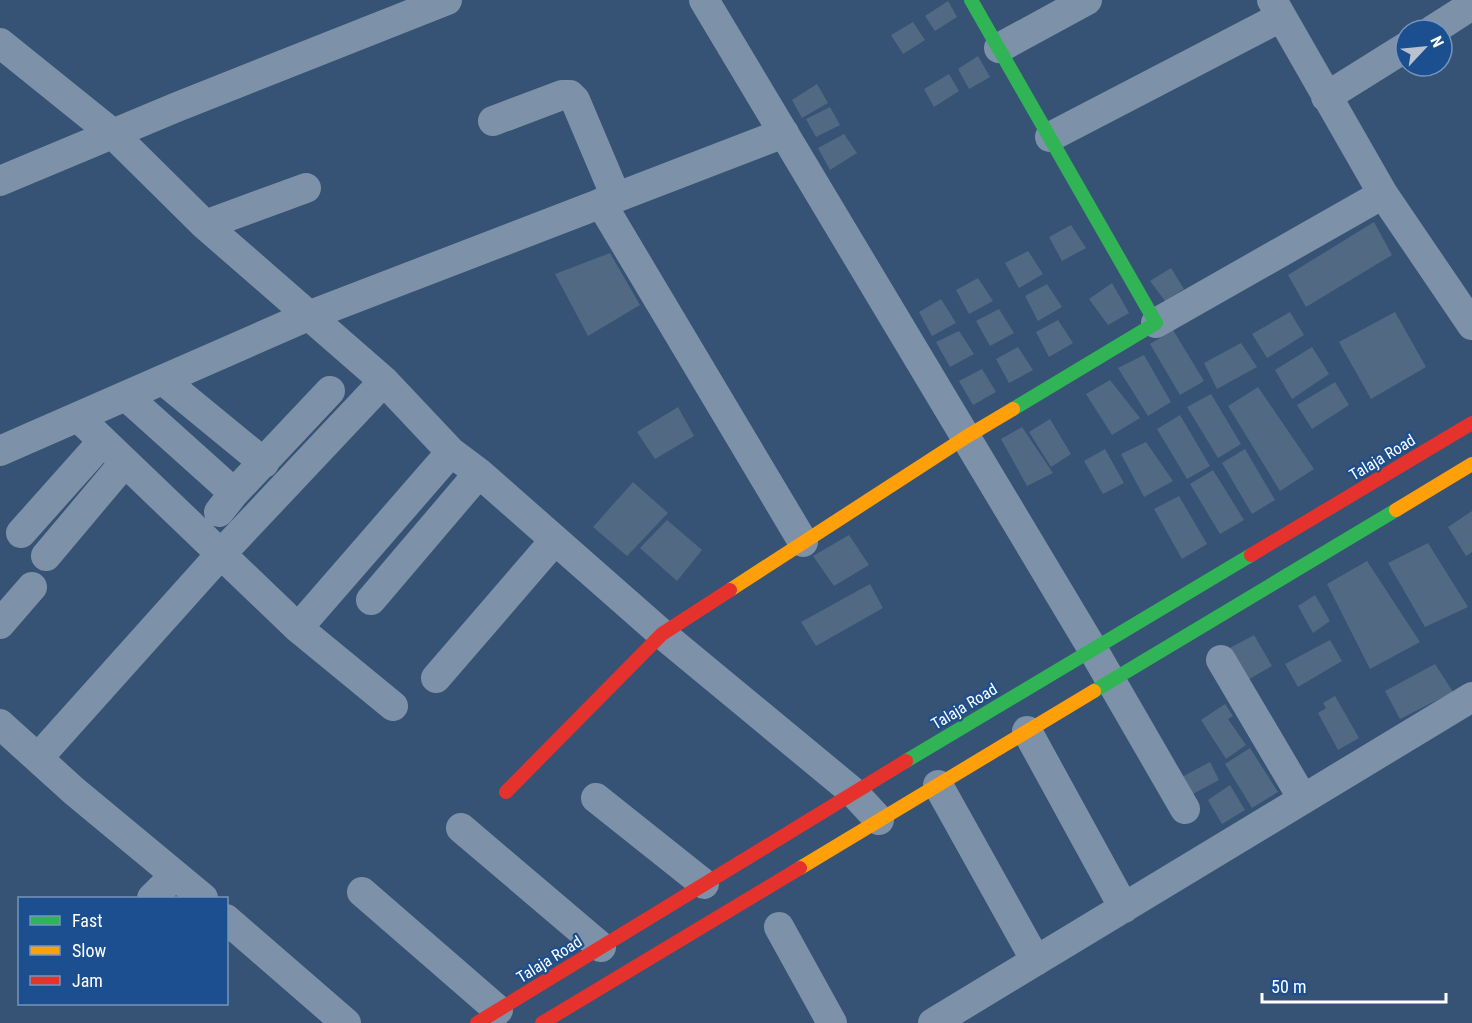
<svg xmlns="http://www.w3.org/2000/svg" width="1472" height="1023" font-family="'Roboto Condensed',sans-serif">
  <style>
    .building { fill: #526984 }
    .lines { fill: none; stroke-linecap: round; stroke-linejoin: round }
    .street { stroke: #7d92a8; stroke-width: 30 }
    .fast { stroke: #30b455; stroke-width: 14 }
    .slow { stroke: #ff9f0a; stroke-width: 14 }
    .jam { stroke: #e5322d; stroke-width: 14 }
    .labels { text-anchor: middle; stroke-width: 4.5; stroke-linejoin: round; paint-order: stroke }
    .street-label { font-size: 16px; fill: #fff; stroke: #1b4f8f }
  </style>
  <rect width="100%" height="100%" fill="#365274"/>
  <!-- building -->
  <path class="building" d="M 948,1 L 957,17 L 935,31 L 925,16 Z
    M 913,22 L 925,40 L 903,54 L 891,35 Z
    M 978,56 L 990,77 L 969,89 L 958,69 Z
    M 949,74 L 959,91 L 934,107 L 924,89 Z
    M 817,84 L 828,103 L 802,118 L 792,100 Z
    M 830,107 L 840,125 L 816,137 L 806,119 Z
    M 844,134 L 857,153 L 830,170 L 818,148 Z
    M 1374,222 L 1392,255 L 1306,307 L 1288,275 Z
    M 1071,225 L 1086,248 L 1062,261 L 1049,237 Z
    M 1028,251 L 1043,274 L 1019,288 L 1005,263 Z
    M 610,253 L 640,305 L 588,336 L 555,274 Z
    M 1171,268 L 1184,289 L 1165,301 L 1150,281 Z
    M 978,278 L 993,301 L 969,314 L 956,290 Z
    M 1112,283 L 1129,313 L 1108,325 L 1089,299 Z
    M 1047,284 L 1062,307 L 1038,321 L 1025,296 Z
    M 941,299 L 956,323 L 932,336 L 919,312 Z
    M 999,309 L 1014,333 L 990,346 L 976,321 Z
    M 1290,312 L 1304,335 L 1267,358 L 1252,334 Z
    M 1395,312 L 1426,367 L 1371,399 L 1339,342 Z
    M 1058,320 L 1073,343 L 1049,357 L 1036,332 Z
    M 1173,330 L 1204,381 L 1180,395 L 1150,344 Z
    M 959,331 L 974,354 L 950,367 L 936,342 Z
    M 1241,343 L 1257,367 L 1217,389 L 1204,363 Z
    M 1018,347 L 1033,370 L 1009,383 L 996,359 Z
    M 1312,347 L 1329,374 L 1292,399 L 1275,370 Z
    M 1144,355 L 1171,402 L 1148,416 L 1118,368 Z
    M 982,369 L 996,392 L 973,405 L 959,381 Z
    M 1110,380 L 1140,418 L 1112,435 L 1086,394 Z
    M 1335,382 L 1349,405 L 1312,429 L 1297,405 Z
    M 1258,387 L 1314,469 L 1280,491 L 1228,406 Z
    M 1211,394 L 1241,444 L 1218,458 L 1187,407 Z
    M 678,407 L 694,436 L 655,459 L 637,432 Z
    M 1180,415 L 1210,466 L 1187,479 L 1157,429 Z
    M 1050,419 L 1071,454 L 1051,467 L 1029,432 Z
    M 1022,427 L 1053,473 L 1027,486 L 1001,439 Z
    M 1146,442 L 1173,481 L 1144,497 L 1121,454 Z
    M 1105,449 L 1124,483 L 1103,494 L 1084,461 Z
    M 1245,449 L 1275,500 L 1252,514 L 1222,463 Z
    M 1213,470 L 1244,520 L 1220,534 L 1190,484 Z
    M 633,482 L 668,513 L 627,556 L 593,527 Z
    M 1179,496 L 1207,544 L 1182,559 L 1154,509 Z
    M 1472,511 L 1472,552 L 1466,556 L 1448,527 Z
    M 667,520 L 702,550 L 677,581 L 640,548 Z
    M 849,535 L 869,565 L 834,586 L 813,556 Z
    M 1428,543 L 1468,607 L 1425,627 L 1388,563 Z
    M 1367,561 L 1420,642 L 1370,669 L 1327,584 Z
    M 870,584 L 883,608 L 816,646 L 801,622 Z
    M 1315,595 L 1330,621 L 1313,633 L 1298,606 Z
    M 1254,635 L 1272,666 L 1244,682 L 1226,650 Z
    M 1330,640 L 1342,661 L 1298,687 L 1285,664 Z
    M 1435,664 L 1453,692 L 1400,719 L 1385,691 Z
    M 1335,696 L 1359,738 L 1338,750 L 1318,713 L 1326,708 L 1323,703 Z
    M 1225,704 L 1233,716 L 1228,719 L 1246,745 L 1226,759 L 1201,720 Z
    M 1250,748 L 1278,792 L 1252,808 L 1225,764 Z
    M 1210,762 L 1219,780 L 1189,796 L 1180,778 Z
    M 1230,785 L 1245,810 L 1222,824 L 1208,800 Z"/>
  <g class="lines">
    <!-- street -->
    <path class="street" d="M 704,0 L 1092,648 L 1185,809
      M 1272,0 L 1383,194 L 1472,325
      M 1433,30 L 1472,5
      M 0,43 L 113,134 L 205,225 L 384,381 L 451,452 L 479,473 L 662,634 L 853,792 L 879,820
      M 999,48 L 1087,0
      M 1326,97 L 1406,47
      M 493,121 L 562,95 L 570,95 L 575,100 L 616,197
      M 1050,137 L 1281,17
      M 0,181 L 177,107 L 447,0
      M 601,203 L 803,542
      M 205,225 L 306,188
      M 1156,323 L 1383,194
      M 163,380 L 264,463
      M 126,396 L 234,493
      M 78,417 L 298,628 L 393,706
      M 0,451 L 308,316 L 784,133
      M 219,512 L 234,493 L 330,391
      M 21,533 L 103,441
      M 46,556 L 125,462
      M 371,600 L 479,473
      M 0,624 L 32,587
      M 298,628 L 451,452
      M 1221,660 L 1303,799
      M 436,678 L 555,540
      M 0,724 L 74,791 L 203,898
      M 1027,731 L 1124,908
      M 38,758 L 220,555 L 384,381
      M 938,785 L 1036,961
      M 596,798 L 704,884
      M 461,828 L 601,947
      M 362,892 L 498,1010
      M 152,898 L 175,875
      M 226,919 L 346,1023
      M 779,927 L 832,1023
      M 933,1023 L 1472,697"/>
    <!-- fast -->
    <path class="fast" d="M 971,0 L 1156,323 L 1013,409
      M 1094,691 L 1396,510
      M 906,761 L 1251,555"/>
    <!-- slow -->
    <path class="slow" d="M 1396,510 L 1472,464
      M 730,590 L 966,437 L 1013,409
      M 800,868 L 1094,691"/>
    <!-- jam -->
    <path class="jam" d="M 1251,555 L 1472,423
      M 506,792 L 662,634 L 730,590
      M 477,1023 L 906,761
      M 542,1023 L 800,868"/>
  </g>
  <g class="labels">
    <!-- street labels -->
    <g class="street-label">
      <text transform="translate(1382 457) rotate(-31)" y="6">Talaja Road</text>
      <text transform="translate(964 706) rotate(-31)" y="6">Talaja Road</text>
      <text transform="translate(549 959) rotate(-32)" y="6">Talaja Road</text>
    </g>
  </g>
  <!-- legend -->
  <rect x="18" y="897" width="210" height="108" fill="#1b4f8f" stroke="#7695bc" stroke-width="1.5"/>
  <rect x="30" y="916" width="30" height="9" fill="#30b455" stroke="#7695bc" stroke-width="1.5"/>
  <text x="72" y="927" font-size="18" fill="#ffffff">Fast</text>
  <rect x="30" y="946" width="30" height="9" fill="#ff9f0a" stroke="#7695bc" stroke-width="1.5"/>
  <text x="72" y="957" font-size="18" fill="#ffffff">Slow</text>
  <rect x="30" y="976" width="30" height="9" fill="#e5322d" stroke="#7695bc" stroke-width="1.5"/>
  <text x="72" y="987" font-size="18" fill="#ffffff">Jam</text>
  <!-- north arrow -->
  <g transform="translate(1424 48) rotate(64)"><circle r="28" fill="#1b4f8f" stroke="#7695bc" stroke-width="1.5"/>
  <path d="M0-4.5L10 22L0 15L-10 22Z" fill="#b9c2ce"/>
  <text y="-9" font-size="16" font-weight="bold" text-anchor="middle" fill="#ffffff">N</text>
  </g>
  <!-- scale -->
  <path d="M1262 993v9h184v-9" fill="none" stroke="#ffffff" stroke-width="3"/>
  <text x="1271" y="993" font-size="18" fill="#ffffff" stroke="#1b4f8f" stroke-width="4.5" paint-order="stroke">50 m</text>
</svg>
